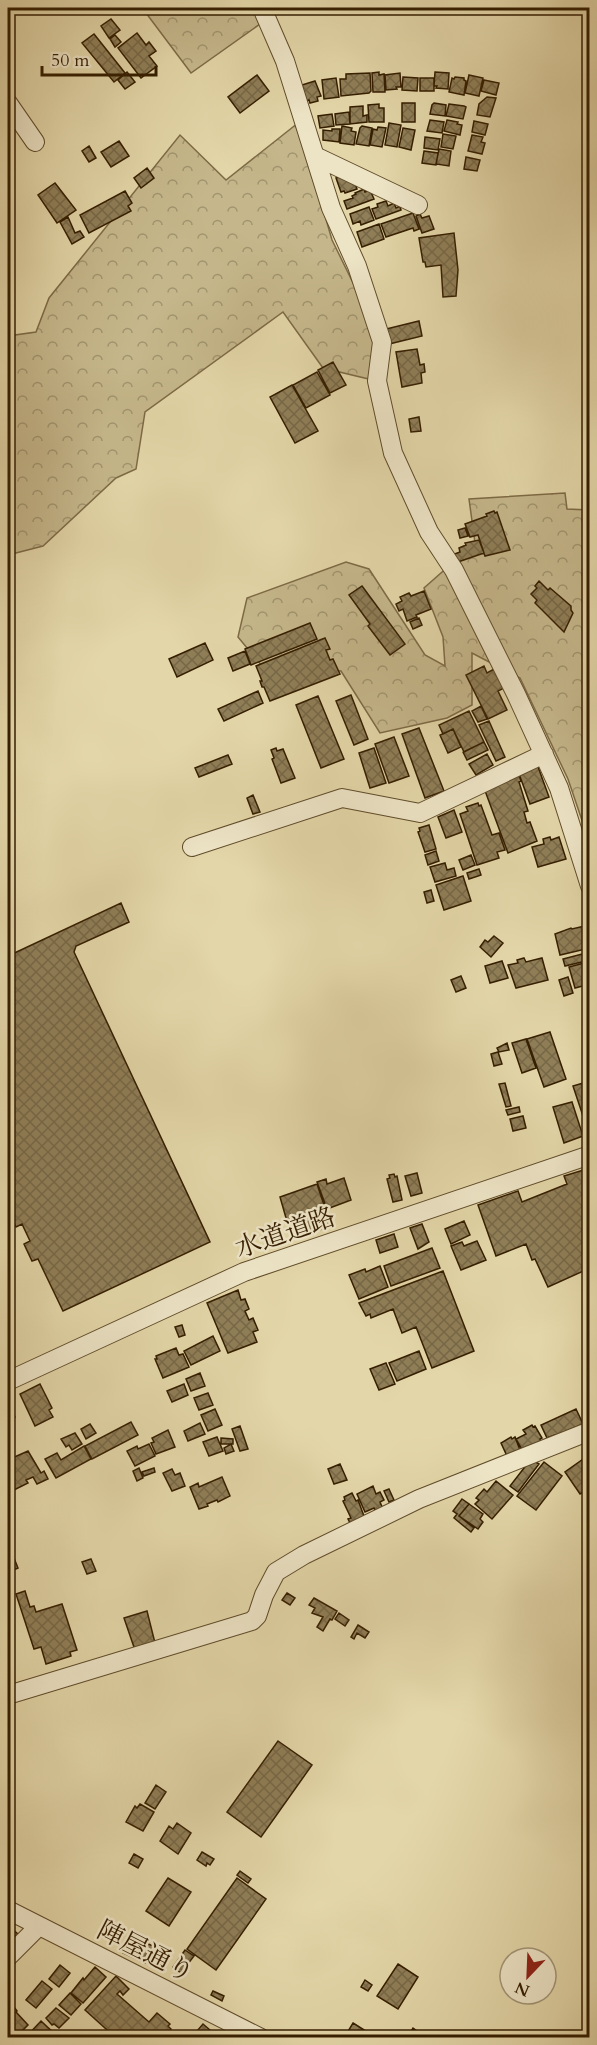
<svg xmlns="http://www.w3.org/2000/svg" width="597" height="2045" font-family="Cardo,'Noto Serif JP',serif">
  <style>
    .forest { fill: url(#forest-crowns); stroke: #7d6a46; stroke-width: 1.5 }
    .building { fill: url(#building-cross-hatch); stroke: #351e00; stroke-width: 1.5 }
    .lines { fill: none; stroke-linecap: round; stroke-linejoin: round }
    .minor-casing { stroke: #604c2a; stroke-width: 20 }
    .minor { stroke: #ede4c6; stroke-width: 18 }
    .labels { text-anchor: middle; stroke-width: 5; stroke-linejoin: round; paint-order: stroke }
    .street-label { font-size: 26px; fill: #351e00; stroke: #ede4c6 }
  </style>
  <defs>
    <pattern id="forest-crowns" width="20" height="18" patternUnits="userSpaceOnUse" patternTransform="scale(1.5)"><rect width="20" height="18" fill="#c5b78b"/><path d="M2 6a3 3 0 1 1 6 0M12 15a3 3 0 1 1 6 0" fill="none" stroke="#a1946f"/></pattern>
    <pattern id="building-cross-hatch" width="8" height="8" patternUnits="userSpaceOnUse" patternTransform="scale(1.5)"><rect width="8" height="8" fill="#8f7e57"/><path d="M0 0l8 8M0 8l8-8" fill="none" stroke="#766746"/></pattern>
  </defs>
  <rect width="100%" height="100%" fill="#e3d6a8"/>
  <filter id="stains"><feTurbulence type="fractalNoise" baseFrequency=".00333" numOctaves="4"/><feColorMatrix values="0 0 0 0 .2 0 0 0 0 .09 0 0 0 0 .02 0 0 0 .5 -.17"/></filter>
  <radialGradient id="worn" r=".72"><stop offset=".6" stop-color="#630" stop-opacity="0"/><stop offset="1" stop-color="#630" stop-opacity=".3"/></radialGradient>
  <!-- forest -->
  <path class="forest" d="M 145,8 L 262,8 L 267,19 L 191,73 L 143,9 Z
    M 298,123 L 332,240 L 382,342 L 377,381 L 323,368 L 283,312 L 145,412 L 136,469 L 116,478 L 43,546 L 8,555 L 8,336 L 36,332 L 49,298 L 180,135 L 226,180 Z
    M 565,493 L 567,509 L 589,510 L 589,841 L 568,779 L 520,678 L 472,653 L 472,705 L 447,718 L 380,733 L 341,671 L 262,666 L 238,637 L 247,598 L 346,562 L 369,569 L 425,655 L 445,666 L 443,637 L 424,588 L 475,543 L 469,499 Z"/>
  <!-- building -->
  <path class="building" d="M 111,19 L 120,30 L 109,38 L 101,26 Z
    M 137,33 L 146,45 L 149,42 L 156,51 L 149,56 L 157,66 L 141,78 L 118,48 Z
    M 94,34 L 125,73 L 114,82 L 82,43 Z
    M 115,35 L 121,42 L 115,47 L 110,39 Z
    M 127,72 L 135,82 L 125,89 L 118,80 Z
    M 379,72 L 379,75 L 384,74 L 385,92 L 373,92 L 372,73 Z
    M 435,72 L 449,73 L 448,89 L 436,88 L 437,86 L 434,86 Z
    M 370,73 L 371,91 L 369,93 L 341,96 L 340,79 L 346,79 L 346,74 Z
    M 400,73 L 401,87 L 396,87 L 397,89 L 386,90 L 385,75 Z
    M 257,75 L 269,91 L 240,113 L 228,97 Z
    M 469,75 L 483,78 L 479,96 L 465,93 Z
    M 403,77 L 418,78 L 417,91 L 402,90 Z
    M 455,77 L 464,78 L 464,80 L 466,81 L 464,95 L 449,92 L 452,78 L 454,79 Z
    M 336,78 L 339,97 L 324,99 L 322,80 Z
    M 420,78 L 434,78 L 434,91 L 420,91 Z
    M 484,80 L 499,83 L 496,95 L 481,91 Z
    M 315,81 L 321,96 L 317,97 L 318,101 L 310,103 L 309,100 L 306,101 L 302,85 Z
    M 487,97 L 496,98 L 490,117 L 477,115 L 479,104 Z
    M 402,103 L 415,103 L 415,122 L 402,122 Z
    M 434,103 L 446,105 L 445,116 L 430,114 L 432,105 Z
    M 379,104 L 379,108 L 384,108 L 384,122 L 369,122 L 368,105 Z
    M 449,104 L 464,106 L 466,107 L 463,119 L 446,116 Z
    M 363,106 L 363,116 L 367,115 L 367,122 L 350,124 L 350,107 Z
    M 349,112 L 350,124 L 336,125 L 335,114 Z
    M 332,114 L 334,126 L 320,128 L 318,116 Z
    M 430,120 L 444,122 L 442,133 L 427,131 Z
    M 447,120 L 458,122 L 457,124 L 462,125 L 460,135 L 444,131 Z
    M 474,121 L 488,124 L 485,135 L 472,132 Z
    M 389,123 L 401,125 L 397,147 L 385,145 Z
    M 342,126 L 352,128 L 351,131 L 356,132 L 354,145 L 340,143 Z
    M 362,126 L 372,128 L 369,146 L 356,144 L 360,128 Z
    M 378,127 L 386,128 L 382,147 L 370,145 L 373,129 L 377,130 Z
    M 403,128 L 415,130 L 411,150 L 399,147 Z
    M 332,129 L 340,129 L 339,142 L 323,140 L 323,130 L 332,131 Z
    M 443,134 L 456,136 L 453,149 L 441,147 Z
    M 472,135 L 483,137 L 481,142 L 485,143 L 482,154 L 468,151 Z
    M 425,137 L 440,139 L 438,150 L 424,148 Z
    M 119,141 L 129,156 L 111,167 L 101,152 Z
    M 89,146 L 96,158 L 89,162 L 82,151 Z
    M 439,149 L 451,151 L 449,166 L 436,164 Z
    M 424,151 L 438,153 L 436,165 L 422,163 Z
    M 466,157 L 480,160 L 477,171 L 464,169 Z
    M 147,168 L 154,178 L 141,188 L 134,178 Z
    M 346,174 L 354,180 L 357,189 L 345,193 L 344,191 L 341,192 L 336,178 Z
    M 55,183 L 76,210 L 57,223 L 38,195 Z
    M 364,189 L 365,192 L 370,190 L 374,199 L 347,209 L 344,201 L 353,198 L 352,196 L 356,194 L 355,193 Z
    M 125,191 L 132,203 L 128,206 L 131,211 L 89,233 L 80,215 Z
    M 386,201 L 388,206 L 394,203 L 396,208 L 400,206 L 401,210 L 376,219 L 372,209 L 378,207 L 377,204 Z
    M 369,207 L 374,220 L 361,225 L 360,221 L 353,224 L 350,214 Z
    M 413,213 L 419,229 L 414,231 L 413,228 L 386,237 L 381,224 Z
    M 420,214 L 422,218 L 429,216 L 434,229 L 422,233 L 416,216 Z
    M 68,217 L 75,233 L 80,231 L 84,237 L 72,244 L 60,222 Z
    M 379,224 L 384,239 L 362,247 L 357,232 Z
    M 454,233 L 458,270 L 456,296 L 443,297 L 441,265 L 426,267 L 425,262 L 423,262 L 419,238 Z
    M 419,321 L 422,336 L 385,345 L 382,330 Z
    M 417,349 L 420,365 L 424,364 L 425,372 L 421,373 L 422,383 L 402,387 L 396,352 Z
    M 333,362 L 346,385 L 330,393 L 318,370 Z
    M 317,372 L 330,395 L 306,408 L 293,385 Z
    M 292,385 L 318,431 L 295,443 L 270,397 Z
    M 419,417 L 421,431 L 411,432 L 409,419 Z
    M 494,511 L 495,513 L 497,512 L 510,550 L 485,556 L 478,535 L 470,537 L 465,524 L 487,516 L 486,514 Z
    M 465,528 L 468,536 L 460,538 L 458,530 Z
    M 479,540 L 484,553 L 455,563 L 452,555 L 460,552 L 459,548 L 466,545 L 465,543 Z
    M 539,581 L 548,590 L 550,588 L 571,606 L 571,610 L 573,613 L 564,632 L 535,603 L 537,600 L 531,594 L 537,588 L 535,586 Z
    M 362,586 L 405,644 L 390,655 L 368,626 L 370,624 L 349,595 Z
    M 424,591 L 431,609 L 416,615 L 417,617 L 407,621 L 403,609 L 399,611 L 396,604 L 402,601 L 400,597 L 409,593 L 411,596 Z
    M 419,618 L 422,625 L 413,629 L 410,622 Z
    M 310,623 L 317,639 L 251,665 L 245,649 Z
    M 325,638 L 330,649 L 326,650 L 330,660 L 333,659 L 340,674 L 270,701 L 264,687 L 262,687 L 260,681 L 262,681 L 256,666 Z
    M 205,643 L 213,660 L 177,677 L 169,659 Z
    M 245,651 L 250,664 L 233,671 L 228,658 Z
    M 484,666 L 487,673 L 494,669 L 504,688 L 498,691 L 507,710 L 488,719 L 466,675 Z
    M 258,691 L 263,703 L 224,721 L 218,709 Z
    M 351,695 L 368,739 L 354,745 L 336,701 Z
    M 318,696 L 344,759 L 321,768 L 296,705 Z
    M 481,706 L 487,719 L 478,722 L 472,711 Z
    M 469,711 L 484,742 L 464,752 L 453,729 L 443,734 L 439,725 Z
    M 489,721 L 505,757 L 496,761 L 479,725 Z
    M 419,728 L 444,791 L 425,798 L 402,734 Z
    M 453,729 L 461,747 L 448,753 L 440,735 Z
    M 394,737 L 409,776 L 389,783 L 375,744 Z
    M 484,742 L 488,750 L 467,760 L 463,752 Z
    M 276,748 L 277,751 L 283,749 L 295,778 L 281,783 L 272,759 L 274,758 L 271,750 Z
    M 374,748 L 386,783 L 370,788 L 359,753 Z
    M 487,754 L 493,765 L 476,775 L 469,764 Z
    M 228,755 L 232,764 L 199,777 L 195,768 Z
    M 537,764 L 549,797 L 530,804 L 518,771 Z
    M 519,775 L 521,781 L 519,782 L 528,811 L 524,812 L 527,823 L 530,822 L 537,841 L 508,853 L 484,788 Z
    M 253,795 L 260,812 L 253,814 L 247,798 Z
    M 478,803 L 479,806 L 481,805 L 492,835 L 499,833 L 505,850 L 497,852 L 499,858 L 477,865 L 460,814 L 468,811 L 466,807 Z
    M 454,810 L 462,832 L 446,838 L 438,817 Z
    M 429,825 L 436,849 L 425,852 L 418,832 L 420,831 L 419,828 Z
    M 550,837 L 551,840 L 559,837 L 566,859 L 538,867 L 532,847 L 544,844 L 543,839 Z
    M 436,851 L 439,861 L 428,865 L 425,855 Z
    M 471,855 L 475,865 L 463,870 L 459,860 Z
    M 445,863 L 447,870 L 454,868 L 456,876 L 435,882 L 430,867 Z
    M 479,869 L 481,875 L 469,879 L 467,873 Z
    M 463,876 L 471,901 L 444,910 L 436,885 Z
    M 431,890 L 434,901 L 427,903 L 424,892 Z
    M 121,903 L 129,922 L 76,946 L 74,952 L 210,1242 L 63,1311 L 38,1259 L 32,1261 L 24,1244 L 30,1241 L 22,1224 L 16,1227 L 8,1209 L 13,1206 L 8,1193 L 8,956 Z
    M 589,925 L 590,948 L 560,955 L 555,934 L 571,928 L 572,929 Z
    M 494,936 L 503,943 L 491,957 L 480,947 L 485,940 L 488,942 Z
    M 590,952 L 590,960 L 565,966 L 563,959 Z
    M 524,958 L 526,962 L 542,958 L 548,980 L 516,988 L 508,965 L 518,963 L 517,960 Z
    M 502,961 L 508,978 L 490,983 L 485,966 Z
    M 588,962 L 590,971 L 587,971 L 590,984 L 575,988 L 569,967 Z
    M 461,976 L 466,988 L 456,992 L 451,980 Z
    M 568,977 L 573,993 L 564,996 L 559,980 Z
    M 550,1032 L 566,1079 L 544,1087 L 527,1039 Z
    M 526,1039 L 536,1068 L 522,1073 L 512,1043 Z
    M 507,1043 L 509,1050 L 499,1052 L 497,1048 Z
    M 498,1052 L 502,1064 L 494,1066 L 491,1054 Z
    M 590,1081 L 590,1114 L 583,1116 L 573,1086 Z
    M 505,1083 L 511,1106 L 506,1107 L 499,1084 Z
    M 572,1102 L 583,1136 L 564,1143 L 553,1107 Z
    M 519,1107 L 520,1112 L 508,1115 L 506,1110 Z
    M 523,1116 L 526,1128 L 513,1131 L 510,1119 Z
    M 590,1168 L 590,1268 L 548,1287 L 535,1259 L 532,1260 L 526,1244 L 496,1256 L 478,1205 L 518,1191 L 522,1202 L 567,1184 L 564,1176 Z
    M 417,1173 L 422,1193 L 411,1196 L 405,1176 Z
    M 394,1174 L 395,1177 L 397,1176 L 402,1200 L 393,1202 L 387,1179 L 390,1178 L 389,1175 Z
    M 344,1178 L 351,1200 L 327,1209 L 317,1182 L 326,1179 L 327,1184 Z
    M 317,1184 L 331,1226 L 292,1239 L 280,1197 Z
    M 464,1221 L 470,1235 L 451,1244 L 445,1229 Z
    M 422,1224 L 429,1242 L 418,1249 L 410,1228 Z
    M 394,1234 L 398,1247 L 380,1253 L 376,1240 Z
    M 477,1241 L 486,1260 L 461,1270 L 451,1246 L 462,1242 L 464,1246 Z
    M 432,1248 L 440,1268 L 391,1286 L 384,1266 Z
    M 380,1266 L 388,1287 L 359,1299 L 349,1275 L 365,1269 L 366,1272 Z
    M 443,1271 L 474,1351 L 432,1368 L 416,1327 L 402,1333 L 393,1309 L 371,1318 L 370,1314 L 366,1316 L 359,1303 Z
    M 238,1290 L 241,1300 L 245,1299 L 249,1309 L 245,1311 L 249,1320 L 253,1318 L 258,1330 L 253,1332 L 257,1342 L 228,1353 L 207,1303 Z
    M 182,1325 L 185,1335 L 179,1337 L 175,1327 Z
    M 213,1336 L 220,1351 L 191,1365 L 184,1351 Z
    M 176,1348 L 179,1355 L 183,1354 L 189,1367 L 163,1378 L 155,1359 L 157,1359 L 156,1356 Z
    M 419,1351 L 426,1369 L 397,1381 L 389,1363 Z
    M 386,1363 L 395,1384 L 379,1390 L 370,1369 Z
    M 200,1373 L 205,1386 L 191,1391 L 186,1379 Z
    M 40,1384 L 52,1408 L 49,1410 L 53,1417 L 35,1426 L 20,1394 Z
    M 184,1384 L 188,1395 L 172,1402 L 167,1391 Z
    M 208,1393 L 213,1405 L 199,1410 L 194,1398 Z
    M 8,1400 L 15,1417 L 8,1420 Z
    M 215,1409 L 222,1425 L 208,1431 L 201,1415 Z
    M 576,1409 L 583,1424 L 556,1437 L 555,1435 L 547,1438 L 541,1425 Z
    M 131,1422 L 138,1435 L 92,1459 L 85,1446 Z
    M 200,1423 L 205,1434 L 188,1441 L 184,1431 Z
    M 90,1424 L 96,1433 L 86,1439 L 81,1429 Z
    M 532,1425 L 533,1427 L 535,1426 L 542,1438 L 540,1439 L 542,1443 L 524,1453 L 516,1439 L 526,1434 L 523,1430 Z
    M 240,1426 L 248,1449 L 240,1451 L 232,1429 Z
    M 168,1430 L 175,1447 L 156,1454 L 151,1443 L 154,1442 L 152,1438 Z
    M 75,1433 L 82,1444 L 72,1450 L 69,1445 L 66,1447 L 61,1439 Z
    M 217,1437 L 223,1451 L 209,1456 L 203,1442 Z
    M 511,1437 L 512,1439 L 515,1437 L 520,1450 L 507,1456 L 501,1443 Z
    M 221,1438 L 233,1439 L 233,1444 L 221,1444 Z
    M 149,1444 L 155,1456 L 135,1466 L 127,1451 L 137,1446 L 138,1449 Z
    M 231,1444 L 234,1451 L 226,1454 L 224,1448 Z
    M 84,1446 L 91,1459 L 56,1478 L 45,1459 L 57,1453 L 61,1460 Z
    M 28,1451 L 41,1473 L 44,1471 L 48,1479 L 37,1484 L 33,1477 L 26,1480 L 28,1483 L 8,1493 L 8,1455 L 10,1459 Z
    M 586,1457 L 590,1463 L 590,1481 L 588,1483 L 590,1488 L 580,1494 L 565,1472 Z
    M 531,1459 L 539,1464 L 518,1492 L 510,1486 Z
    M 544,1462 L 562,1476 L 536,1510 L 517,1496 Z
    M 340,1464 L 347,1480 L 334,1484 L 328,1469 Z
    M 139,1468 L 143,1478 L 137,1481 L 133,1471 Z
    M 154,1468 L 155,1472 L 144,1476 L 142,1472 Z
    M 172,1469 L 175,1475 L 180,1473 L 185,1486 L 172,1491 L 163,1473 Z
    M 222,1477 L 230,1496 L 218,1502 L 217,1500 L 207,1504 L 208,1506 L 199,1509 L 190,1487 L 198,1483 L 199,1487 Z
    M 496,1481 L 513,1495 L 492,1519 L 475,1504 L 479,1500 L 476,1498 L 484,1489 L 487,1492 Z
    M 373,1486 L 376,1494 L 380,1492 L 384,1500 L 380,1502 L 383,1509 L 376,1512 L 374,1508 L 365,1512 L 357,1494 Z
    M 389,1489 L 394,1500 L 389,1502 L 384,1491 Z
    M 352,1493 L 356,1501 L 358,1500 L 367,1524 L 352,1527 L 348,1519 L 351,1518 L 343,1501 L 345,1500 L 344,1497 Z
    M 462,1499 L 469,1504 L 459,1516 L 474,1528 L 471,1532 L 454,1518 L 457,1514 L 453,1511 Z
    M 469,1504 L 483,1514 L 480,1519 L 483,1522 L 478,1529 L 459,1516 Z
    M 14,1558 L 18,1568 L 11,1571 L 8,1561 Z
    M 91,1559 L 96,1571 L 87,1574 L 82,1562 Z
    M 25,1591 L 30,1607 L 34,1606 L 36,1612 L 62,1604 L 77,1650 L 70,1652 L 71,1656 L 46,1664 L 41,1647 L 34,1649 L 16,1594 Z
    M 287,1593 L 295,1598 L 290,1605 L 282,1600 Z
    M 314,1598 L 337,1611 L 332,1620 L 330,1619 L 323,1631 L 317,1627 L 323,1617 L 312,1613 L 315,1608 L 309,1605 Z
    M 147,1611 L 156,1647 L 136,1653 L 124,1618 Z
    M 339,1613 L 349,1620 L 345,1626 L 335,1619 Z
    M 358,1625 L 369,1632 L 365,1638 L 357,1633 L 354,1639 L 351,1637 Z
    M 278,1741 L 312,1765 L 261,1837 L 227,1812 Z
    M 156,1785 L 166,1792 L 155,1809 L 145,1803 Z
    M 140,1804 L 154,1812 L 143,1831 L 126,1822 L 135,1806 L 137,1808 Z
    M 177,1823 L 191,1833 L 178,1854 L 160,1841 L 169,1826 L 173,1829 Z
    M 202,1852 L 214,1859 L 210,1865 L 207,1863 L 206,1866 L 197,1860 Z
    M 134,1854 L 143,1859 L 138,1868 L 129,1863 Z
    M 240,1871 L 251,1879 L 248,1883 L 237,1875 Z
    M 168,1878 L 191,1892 L 169,1926 L 146,1911 Z
    M 237,1878 L 266,1899 L 216,1970 L 187,1949 Z
    M 11,1928 L 18,1934 L 8,1943 L 8,1932 Z
    M 112,1928 L 123,1934 L 119,1942 L 107,1936 Z
    M 131,1936 L 153,1946 L 145,1963 L 123,1953 Z
    M 185,1950 L 194,1956 L 181,1973 L 173,1967 Z
    M 398,1964 L 418,1977 L 398,2009 L 377,1996 Z
    M 60,1965 L 70,1973 L 59,1987 L 49,1979 Z
    M 95,1967 L 106,1977 L 83,2003 L 71,1993 L 83,1978 L 84,1980 Z
    M 116,1976 L 129,1989 L 123,1995 L 120,1991 L 117,1994 L 149,2022 L 157,2013 L 170,2024 L 168,2026 L 171,2029 L 169,2032 L 176,2038 L 116,2038 L 85,2010 Z
    M 365,1980 L 372,1985 L 368,1991 L 361,1987 Z
    M 42,1981 L 52,1989 L 36,2008 L 26,2000 Z
    M 213,1991 L 224,1996 L 222,2001 L 211,1995 Z
    M 70,1993 L 81,2004 L 71,2015 L 59,2005 Z
    M 14,2007 L 17,2011 L 16,2012 L 28,2025 L 19,2034 L 18,2033 L 14,2037 L 8,2030 L 8,2014 Z
    M 56,2008 L 69,2018 L 59,2028 L 54,2024 L 52,2025 L 46,2018 Z
    M 41,2021 L 56,2035 L 54,2038 L 25,2038 Z
    M 353,2023 L 377,2038 L 344,2038 Z
    M 203,2024 L 218,2037 L 217,2038 L 191,2038 Z
    M 413,2028 L 427,2038 L 407,2038 Z"/>
  <g class="lines">
    <!-- minor casing -->
    <g class="minor-casing">
      <path id="minor" d="M 262,8 L 285,61 L 331,208 L 357,266 L 382,342 L 377,381 L 393,453 L 429,532 L 454,570 L 516,694 L 559,788 L 590,886
        M 8,103 L 35,142
        M 315,156 L 418,205
        M 192,847 L 342,798 L 420,813 L 544,754
        M 8,1381 L 244,1272 L 590,1155
        M 8,1695 L 252,1621 L 257,1616 L 264,1595 L 276,1572 L 304,1555 L 419,1499 L 590,1431
        M 8,1910 L 261,2038
        M 8,1957 L 39,1926"/>
    </g>
    <!-- minor -->
    <use href="#minor" class="minor"/>
  </g>
  <g class="labels">
    <!-- street labels -->
    <g class="street-label">
      <text transform="translate(285 1232) rotate(-19)" y="9">水道道路</text>
      <text transform="translate(146 1951) rotate(27)" y="9">陣屋通り</text>
    </g>
  </g>
  <!-- margin -->
  <rect width="597" height="2045" fill="none" stroke="#e3d6a8" stroke-width="30"/>
  <rect x="9" y="9" width="579" height="2027" fill="none" stroke="#351e00" stroke-width="3"/>
  <rect x="15" y="15" width="567" height="2015" fill="none" stroke="#351e00" stroke-width="1.5"/>
  <!-- north arrow -->
  <g transform="translate(528 1976) rotate(203)"><circle r="28" fill="#ede4c6" stroke="#a39577" stroke-width="1.5"/>
  <path d="M0-4.5L10 22L0 15L-10 22Z" fill="#8f2418"/>
  <text y="-9" font-size="16" font-weight="bold" text-anchor="middle" fill="#351e00">N</text>
  </g>
  <!-- scale -->
  <path d="M42 66v9h114v-9" fill="none" stroke="#351e00" stroke-width="3"/>
  <text x="51" y="66" font-size="18" fill="#351e00" stroke="#ede4c6" stroke-width="4.5" paint-order="stroke">50 m</text>
  <rect width="100%" height="100%" filter="url(#stains)"/>
  <rect width="100%" height="100%" fill="url(#worn)"/>
</svg>
